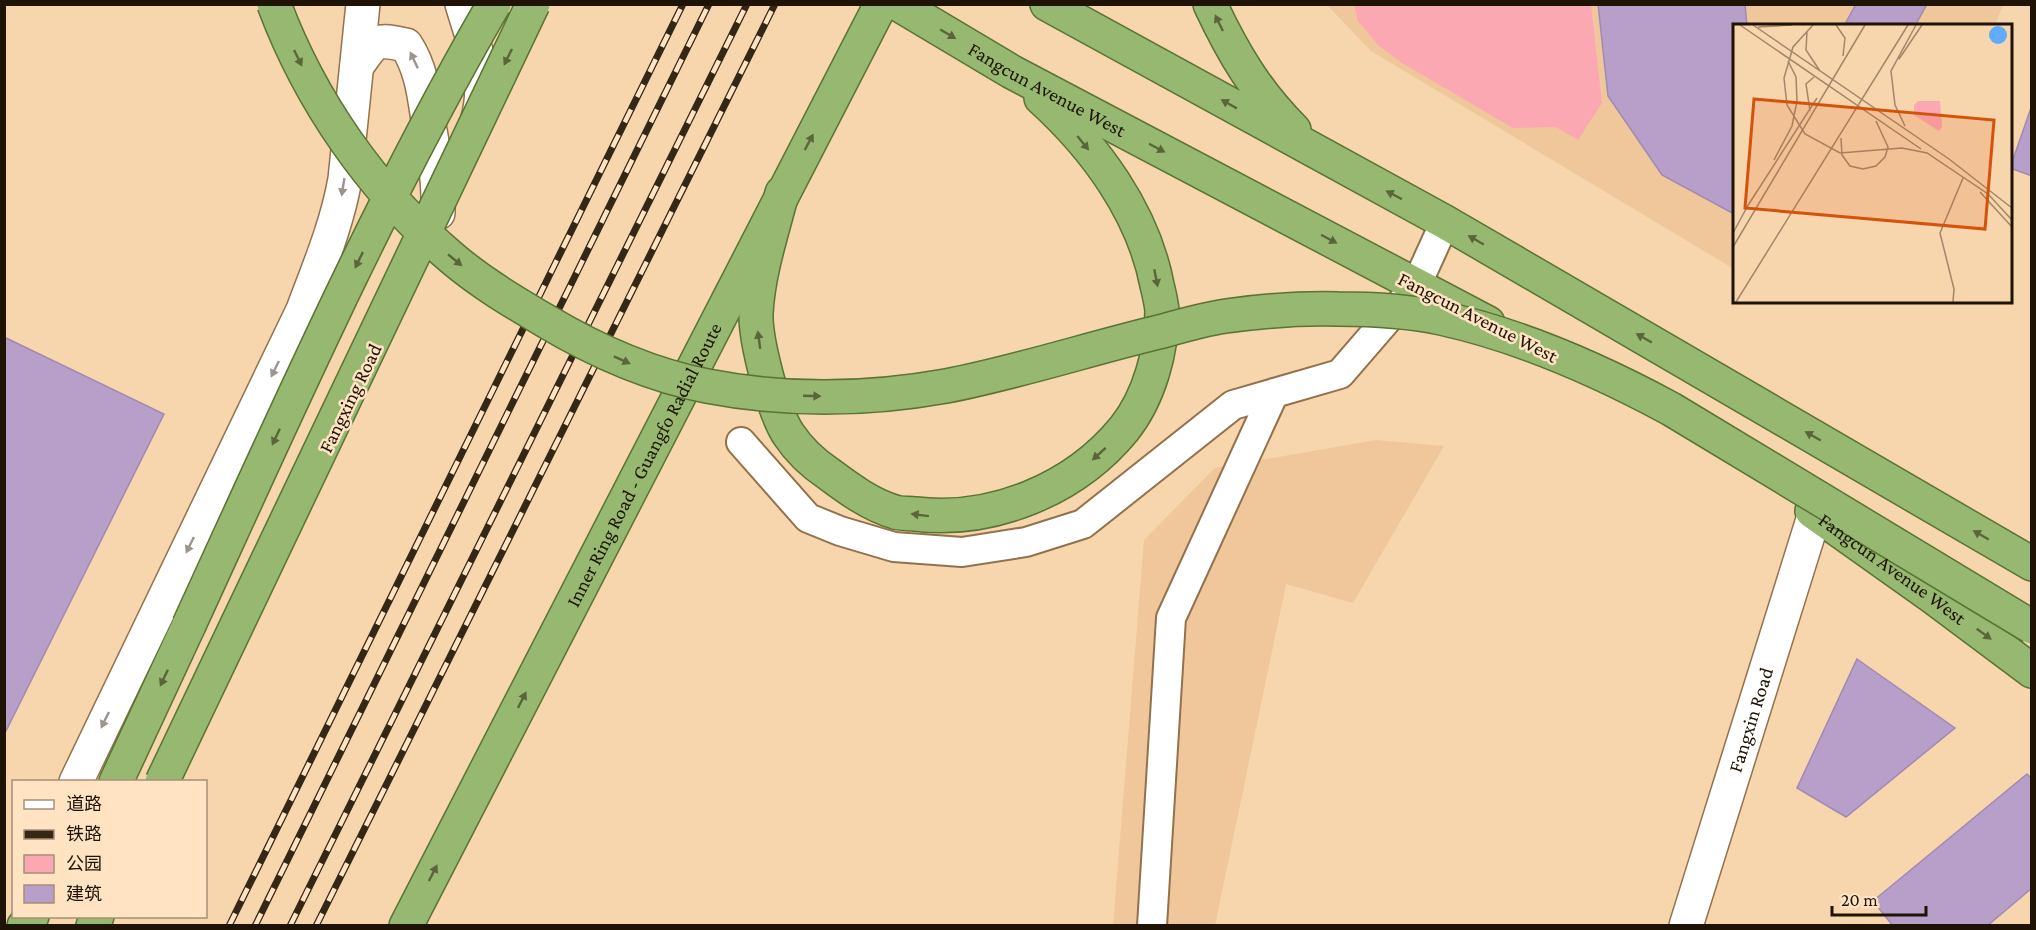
<svg xmlns="http://www.w3.org/2000/svg" width="2036" height="930" font-family="'Crimson Pro','Noto Sans SC',serif">
  <style>
    .built { fill: #efc79a }
    .green { fill: #fba8b3 }
    .building { fill: #b79fc9; stroke: #a189b2; stroke-width: 1.5 }
    .lines { fill: none; stroke-linecap: round; stroke-linejoin: round }
    .minor-casing { stroke: #91724d; stroke-width: 32 }
    .tertiary-casing { stroke: #91724d; stroke-width: 36 }
    .trunk-casing { stroke: #5a7334; stroke-width: 36 }
    .minor { stroke: #fff; stroke-width: 28 }
    .tertiary { stroke: #fff; stroke-width: 33 }
    .trunk { stroke: #96b870; stroke-width: 33 }
    .rail-casing { stroke: #342716; stroke-width: 7 }
    .rail { stroke: #ffe3c3; stroke-width: 4.5; stroke-dasharray: 14; stroke-linecap: butt }
    .trunk-bridge-casing { stroke: #5a7334; stroke-width: 36; stroke-linecap: butt }
    .trunk-bridge { stroke: #96b870; stroke-width: 33 }
    .oneway { fill: #5a663a }
    .oneway2 { fill: #9a958e }
    .labels { text-anchor: middle; stroke-width: 5; stroke-linejoin: round; paint-order: stroke }
    .street-label { font-size: 20px; fill: #1e1305; stroke: #ffe3c3 }
    .inset-road { fill: none; stroke: #a0876a; stroke-width: 1.5 }
    .view { fill: #d4520b; fill-opacity: 0.15; stroke: #d4520b; stroke-width: 3 }
    .inset-edge { fill: none; stroke: #1e1305; stroke-width: 3 }
  </style>
  <rect width="100%" height="100%" fill="#f7d5ad"/>
  <!-- built -->
  <path class="built" d="M 1327,5 L 2003,5 L 1995,25 L 1734,26 L 1734,269 L 1371,51 Z
    M 1376,440 L 1444,446 L 1353,603 L 1286,584 L 1215,925 L 1113,926 L 1144,540 L 1215,468 Z"/>
  <!-- green -->
  <path class="green" d="M 1354,5 L 1591,5 L 1602,103 L 1578,140 L 1556,127 L 1513,128 L 1402,63 L 1378,45 L 1358,21 Z"/>
  <!-- building -->
  <path class="building" d="M 1598,4 L 1745,4 L 1747,26 L 1734,26 L 1734,214 L 1662,175 L 1608,96 Z
    M 1856,4 L 1927,4 L 1915,26 L 1844,26 Z
    M 2032,105 L 2032,176 L 2010,168 Z
    M 4,337 L 164,414 L 4,735 Z
    M 1857,659 L 1955,728 L 1846,817 L 1797,788 Z
    M 2027,774 L 2032,779 L 2032,888 L 1987,926 L 1893,926 L 1873,901 Z"/>
  <g class="lines">
    <!-- minor casing -->
    <g class="minor-casing">
      <path id="minor" d="M 741,442 L 808,518 L 840,531 L 894,547 L 962,552 L 1026,542 L 1083,524 L 1233,405 L 1340,374 L 1416,286 L 1445,222
        M 1152,926 L 1171,618 L 1274,393"/>
    </g>
    <!-- tertiary casing -->
    <g class="tertiary-casing">
      <g id="tertiary">
        <path d="M 462,4 C 473,41 489,79 478,118"/>
        <path d="M 357,66 C 375,41 374,38 406,45 C 421,68 424,93 428,120 C 434,151 439,181 438,213"/>
        <path d="M 76,782 L 303,310 C 319,267 337,225 345,179 L 363,4"/>
        <path id="s1" d="M 1686,926 L 1815,513"/>
      </g>
    </g>
    <!-- trunk casing -->
    <g class="trunk-casing">
      <g id="trunk">
        <path id="s2" d="M 898,4 L 1012,72 L 1488,323"/>
        <path d="M 1047,4 L 1445,222 L 2032,564"/>
        <path d="M 1210,4 C 1233,53 1256,92 1294,130"/>
        <path d="M 782,193 C 772,232 758,273 756,313 C 755,339 774,414 789,435 C 799,450 814,464 829,474 C 849,489 871,505 895,512 C 901,514 909,513 915,514 C 992,523 1074,490 1124,429 C 1149,398 1162,351 1162,310 C 1161,302 1159,293 1157,285 C 1143,212 1095,147 1041,98"/>
        <path id="s3" d="M 1812,511 L 1933,597 L 2032,671"/>
        <path d="M 116,782 L 189,625"/>
        <path d="M 24,926 L 32,916"/>
        <path d="M 93,926 L 97,916"/>
        <path id="s4" d="M 406,926 L 881,4"/>
      </g>
    </g>
    <!-- minor -->
    <use href="#minor" class="minor"/>
    <!-- tertiary -->
    <use href="#tertiary" class="tertiary"/>
    <!-- trunk -->
    <use href="#trunk" class="trunk"/>
    <!-- rail casing -->
    <g class="rail-casing">
      <path id="rail" d="M 229,926 L 683,4
        M 255,926 L 709,4
        M 290,926 L 747,4
        M 316,926 L 775,4"/>
    </g>
    <!-- rail -->
    <use href="#rail" class="rail"/>
    <!-- trunk-bridge casing -->
    <g class="trunk-bridge-casing">
      <path id="trunk-bridge" d="M 274,4 C 310,101 373,191 452,258 C 480,282 512,301 544,320 C 594,350 650,375 707,386 C 785,401 868,400 946,386 C 1019,372 1091,348 1163,331 C 1184,325 1205,319 1226,316 C 1262,311 1301,308 1338,309 C 1371,309 1408,311 1441,318 C 1523,336 1599,370 1671,409 L 2032,627
        M 189,625 C 285,416 378,204 494,4
        M 162,782 L 533,4"/>
    </g>
    <!-- trunk-bridge -->
    <use href="#trunk-bridge" class="trunk-bridge"/>
  </g>
  <!-- one-way arrows -->
  <defs><path id="oneway-solid" d="M-6-.8H1V-3.2L6.5 0L1 3.2V.8H-6Z" transform="scale(1.5)"/></defs>
  <g class="oneway">
    <use href="#oneway-solid" transform="translate(1219 23) rotate(-116)"/>
    <use href="#oneway-solid" transform="translate(948 34) rotate(30)"/>
    <use href="#oneway-solid" transform="translate(508 57) rotate(116)"/>
    <use href="#oneway-solid" transform="translate(298 58) rotate(64)"/>
    <use href="#oneway-solid" transform="translate(1229 104) rotate(-151)"/>
    <use href="#oneway-solid" transform="translate(809 142) rotate(-62)"/>
    <use href="#oneway-solid" transform="translate(1083 143) rotate(51)"/>
    <use href="#oneway-solid" transform="translate(1157 148) rotate(28)"/>
    <use href="#oneway-solid" transform="translate(1394 195) rotate(-152)"/>
    <use href="#oneway-solid" transform="translate(1329 239) rotate(28)"/>
    <use href="#oneway-solid" transform="translate(1476 240) rotate(-150)"/>
    <use href="#oneway-solid" transform="translate(359 260) rotate(116)"/>
    <use href="#oneway-solid" transform="translate(455 260) rotate(39)"/>
    <use href="#oneway-solid" transform="translate(1156 278) rotate(79)"/>
    <use href="#oneway-solid" transform="translate(1644 338) rotate(-150)"/>
    <use href="#oneway-solid" transform="translate(759 340) rotate(-98)"/>
    <use href="#oneway-solid" transform="translate(622 360) rotate(24)"/>
    <use href="#oneway-solid" transform="translate(812 396) rotate(2)"/>
    <use href="#oneway-solid" transform="translate(1813 436) rotate(-150)"/>
    <use href="#oneway-solid" transform="translate(276 437) rotate(115)"/>
    <use href="#oneway-solid" transform="translate(1099 454) rotate(138)"/>
    <use href="#oneway-solid" transform="translate(920 515) rotate(-173)"/>
    <use href="#oneway-solid" transform="translate(1981 535) rotate(-150)"/>
    <use href="#oneway-solid" transform="translate(1984 634) rotate(36)"/>
    <use href="#oneway-solid" transform="translate(164 678) rotate(115)"/>
    <use href="#oneway-solid" transform="translate(522 700) rotate(-63)"/>
    <use href="#oneway-solid" transform="translate(433 873) rotate(-63)"/>
  </g>
  <g class="oneway2">
    <use href="#oneway-solid" transform="translate(414 60) rotate(-115)"/>
    <use href="#oneway-solid" transform="translate(343 187) rotate(99)"/>
    <use href="#oneway-solid" transform="translate(275 369) rotate(116)"/>
    <use href="#oneway-solid" transform="translate(190 545) rotate(116)"/>
    <use href="#oneway-solid" transform="translate(105 720) rotate(116)"/>
  </g>
  <g class="labels">
    <!-- street labels -->
    <g class="street-label">
      <text dy="7" stroke="none"><textPath href="#s2" startOffset="172">Fangcun Avenue West</textPath></text>
      <text transform="translate(1478 317) rotate(27)" y="7">Fangcun Avenue West</text>
      <text transform="translate(350 398) rotate(-64)" y="7">Fangxing Road</text>
      <text dy="7" stroke="none"><textPath href="#s4" startOffset="519">Inner Ring Road - Guangfo Radial Route</textPath></text>
      <text dy="7" stroke="none"><textPath href="#s3" startOffset="99">Fangcun Avenue West</textPath></text>
      <text dy="7" stroke="none"><textPath href="#s1" startOffset="216">Fangxin Road</textPath></text>
    </g>
  </g>
  <!-- overview -->
  <g transform="translate(1733 24)">
    <rect width="279" height="279" fill="#f7d5ad"/>
    <path d="M 185,77 L 207,77 L 209,103 L 206,107 L 181,91 L 181,81 Z" fill="#fba8b3"/>
    <path d="M256 11a9 9 0 1 1 18 0a9 9 0 1 1-18 0Z" fill="#61acf9"/>
    <path class="inset-road" d="M 7,1 L 188,125M 20,1 L 216,135 L 279,184M 80,1 L 60,23 L 51,54 L 54,81 L 72,110 L 107,129 L 169,124 L 194,129 L 255,170 L 279,196M 103,1 L 112,14 L 110,32M 25,3 L 59,1M 74,8 L 73,26 L 87,47M 166,35 L 189,1M 77,87 L 73,60 L 81,53M 172,102 L 162,81 L 158,47 L 183,1M 108,114 L 109,131 L 117,142 L 130,145 L 143,142 L 152,133 L 155,123 L 143,97M 41,136 L 59,102 L 64,77 L 63,53 L 55,37M 247,168 L 279,203M 12,186 L 84,74M 0,209 L 13,185M 0,223 L 132,1M 3,278 L 175,1M 220,278 L 221,265 L 207,209 L 230,154"/>
    <path class="view" d="M 21,75 L 261,96 L 252,205 L 12,184 Z"/>
    <rect width="279" height="279" class="inset-edge"/>
  </g>
  <!-- border -->
  <rect width="2036" height="930" fill="none" stroke="#1e1305" stroke-width="12"/>
  <!-- legend -->
  <rect x="12" y="780" width="195" height="138" fill="#ffe3c3" stroke="#a59077" stroke-width="1.5"/>
  <rect x="24" y="800" width="30" height="9" fill="#ffffff" stroke="#a59077" stroke-width="1.5"/>
  <text x="66" y="810" font-size="18" fill="#1e1305">道路</text>
  <rect x="24" y="830" width="30" height="9" fill="#342716" stroke="#a59077" stroke-width="1.5"/>
  <text x="66" y="840" font-size="18" fill="#1e1305">铁路</text>
  <rect x="24" y="855" width="30" height="18" fill="#fba8b3" stroke="#a59077" stroke-width="1.5"/>
  <text x="66" y="870" font-size="18" fill="#1e1305">公园</text>
  <rect x="24" y="885" width="30" height="18" fill="#b79fc9" stroke="#a59077" stroke-width="1.5"/>
  <text x="66" y="900" font-size="18" fill="#1e1305">建筑</text>
  <!-- scale -->
  <path d="M1832 906v9h94v-9" fill="none" stroke="#1e1305" stroke-width="3"/>
  <text x="1841" y="906" font-size="18" fill="#1e1305" stroke="#ffe3c3" stroke-width="4.5" paint-order="stroke">20 m</text>
</svg>
